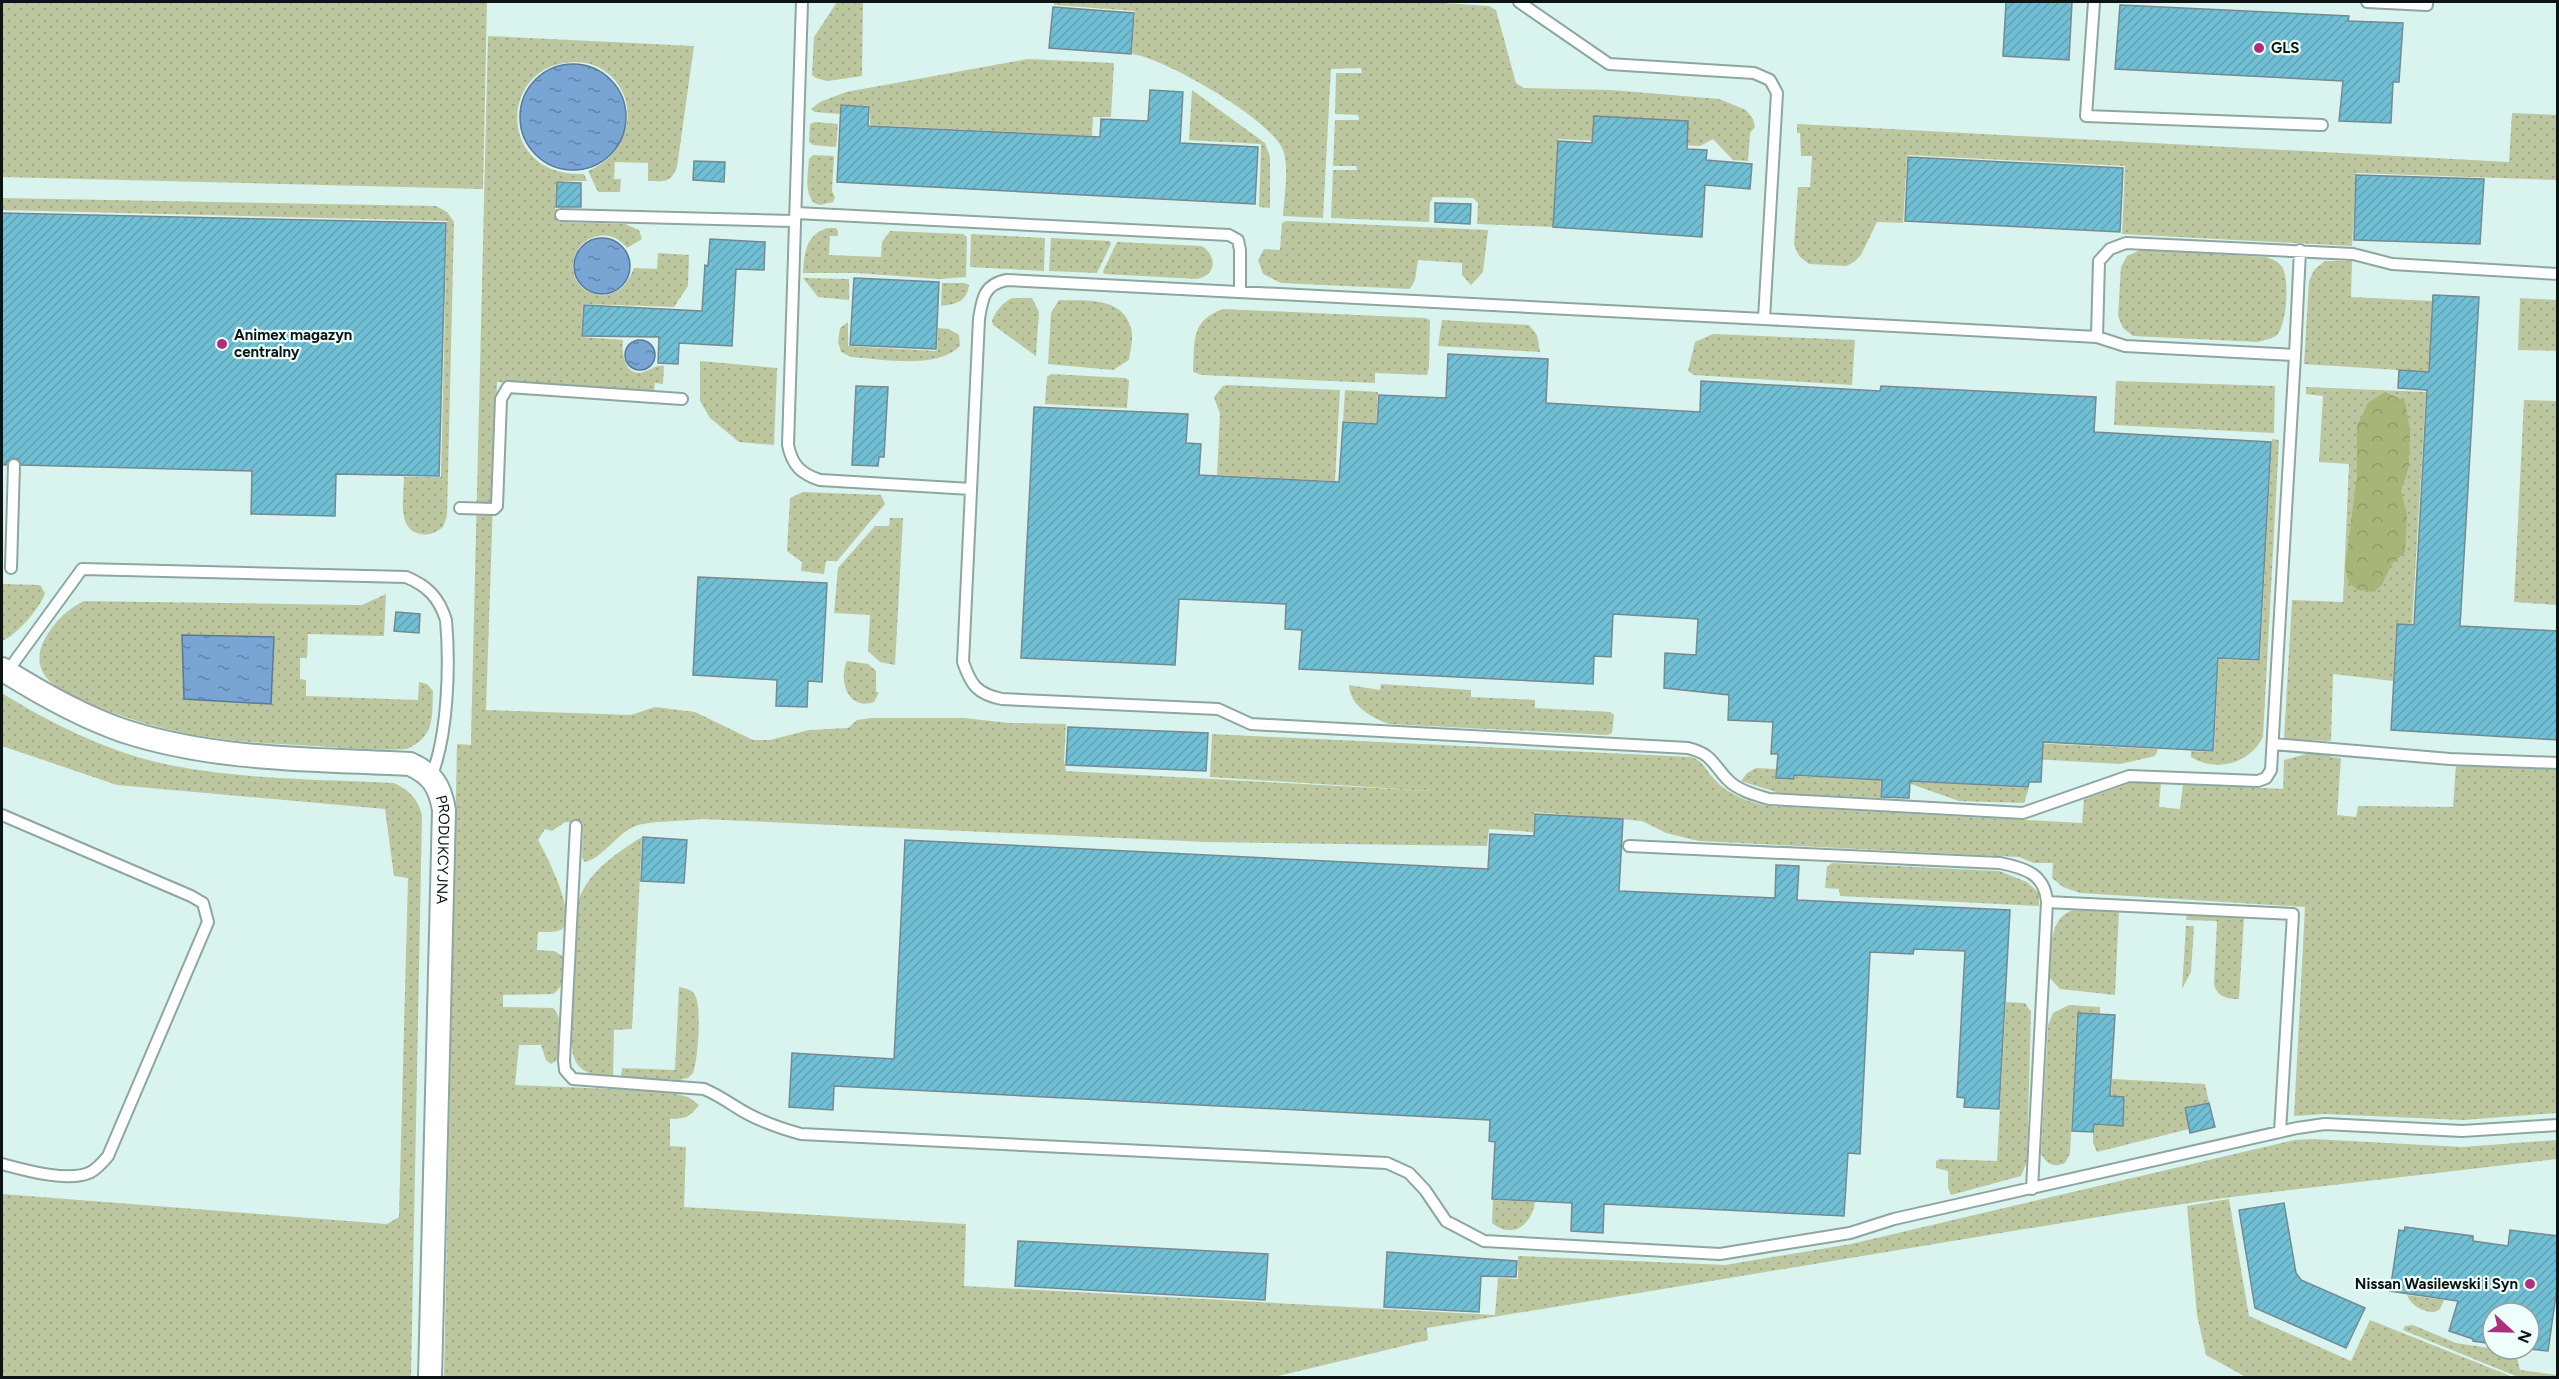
<svg xmlns="http://www.w3.org/2000/svg" width="2559" height="1379" font-family="Figtree,sans-serif">
  <style>
    .grass { fill: url(#grass-dots) }
    .forest { fill: url(#forest-crowns) }
    .water { fill: url(#water-ripples); stroke: #587a99; stroke-width: 1.5 }
    .building { fill: url(#building-hatch); stroke: #748a91; stroke-width: 1.5 }
    .lines { fill: none; stroke-linecap: round; stroke-linejoin: round }
    .service-casing { stroke: #8da6a2; stroke-width: 14 }
    .minor-casing { stroke: #8da6a2; stroke-width: 26 }
    .service { stroke: #fff; stroke-width: 10 }
    .minor { stroke: #fff; stroke-width: 22 }
    .poi-dot { fill: #af2f7c; stroke: #eefefb; stroke-width: 2 }
    .labels { text-anchor: middle; stroke-width: 4.5; stroke-linejoin: round; paint-order: stroke }
    .poi-label { font-size: 15px; font-weight: bold; fill: #0c1513; stroke: #eefefb; text-anchor: start }
    .street-label { font-size: 15px; fill: #0c1513; stroke: #eefefb }
  </style>
  <defs>
    <pattern id="grass-dots" width="8" height="8" patternUnits="userSpaceOnUse" patternTransform="scale(1.5)"><rect width="8" height="8" fill="#bdc79f"/><path d="M2 2h.1M6 6h.1" fill="none" stroke="#a1aa88" stroke-width="1.8" stroke-linecap="round"/></pattern>
    <pattern id="forest-crowns" width="20" height="18" patternUnits="userSpaceOnUse" patternTransform="scale(1.5)"><rect width="20" height="18" fill="#a7b579"/><path d="M2 6a3 3 0 1 1 6 0M12 15a3 3 0 1 1 6 0" fill="none" stroke="#8f9b68"/></pattern>
    <pattern id="water-ripples" width="26" height="14" patternUnits="userSpaceOnUse" patternTransform="scale(1.5)"><rect width="26" height="14" fill="#78a5d3"/><path d="M2 4q2-2 4 0t4 0M15 11q2-2 4 0t4 0" fill="none" stroke="#6185aa"/></pattern>
    <pattern id="building-hatch" width="6" height="6" patternUnits="userSpaceOnUse" patternTransform="scale(1.5)"><rect width="6" height="6" fill="#70bfd4"/><path d="M-1 1l2-2M0 6l6-6M5 7l2-2" fill="none" stroke="#60a3b5"/></pattern>
  </defs>
  <rect width="100%" height="100%" fill="#d9f3ef"/>
  <!-- grass -->
  <path class="grass" d="M 2,2 L 487,2 L 483,189 L 2,177 Z
    M 837,2 L 863,2 L 862,76 L 828,81 L 816,78 L 812,75 L 814,37 Z
    M 1054,2 L 1428,2 L 1489,6 L 1496,10 L 1516,83 L 1524,88 L 1611,90 L 1719,99 L 1746,110 L 1753,119 L 1755,127 L 1750,133 L 1748,161 L 1733,160 L 1713,139 L 1700,146 L 1558,139 L 1553,227 L 1477,224 L 1478,203 L 1473,198 L 1433,197 L 1430,203 L 1429,222 L 1331,218 L 1333,170 L 1357,170 L 1356,166 L 1333,166 L 1335,120 L 1359,120 L 1358,115 L 1335,114 L 1336,73 L 1362,73 L 1361,68 L 1331,69 L 1323,218 L 1283,216 C 1284,198 1290,164 1282,148 C 1269,119 1165,58 1132,54 L 1135,11 L 1054,5 Z
    M 488,36 L 694,46 L 677,167 C 670,184 665,181 648,181 L 648,163 L 615,162 L 614,179 L 621,179 L 620,192 L 598,192 L 588,171 C 626,156 642,108 612,77 C 602,67 589,62 575,62 C 497,63 496,178 584,174 L 587,181 L 556,181 L 555,209 L 559,209 L 558,222 L 625,224 L 639,230 L 642,239 L 627,248 C 620,239 610,234 599,236 C 590,237 581,243 577,251 C 557,288 615,320 634,268 L 657,269 L 658,253 L 689,255 L 688,286 L 674,307 L 583,304 L 581,337 L 623,340 C 621,354 626,380 646,371 C 654,368 655,365 664,366 L 663,384 L 655,383 L 654,392 L 497,382 L 486,710 L 631,715 L 655,707 L 695,712 L 753,740 L 770,740 L 809,730 L 848,728 L 857,720 L 872,718 L 964,718 L 1009,723 L 1066,724 L 1064,761 L 1066,771 L 1431,791 L 1210,777 L 1212,734 L 1691,757 C 1704,761 1706,771 1715,780 C 1727,794 1749,802 1767,806 L 2082,823 L 2084,799 L 2133,782 L 2161,782 L 2159,807 L 2180,809 L 2183,784 L 2283,789 L 2284,760 L 2310,753 L 2330,754 L 2331,757 L 2341,758 L 2337,815 L 2356,817 L 2358,806 L 2453,807 L 2456,764 L 2557,768 L 2557,1113 L 2463,1120 L 2325,1114 L 2294,1116 L 2305,907 L 2080,893 L 2063,887 L 2052,878 L 2053,863 L 2034,863 L 2019,857 L 1699,841 L 1666,833 L 1642,821 L 1534,812 L 1533,832 L 1489,829 L 1487,846 L 1206,842 L 702,819 C 687,821 647,821 636,826 C 616,833 605,857 585,862 L 582,858 L 583,823 L 565,822 L 552,831 L 545,829 L 538,840 C 546,854 578,917 562,929 C 556,933 545,932 538,932 L 537,950 L 554,951 L 564,957 C 563,970 566,987 553,994 L 503,995 L 503,1007 L 553,1008 C 566,1023 562,1043 556,1061 L 551,1064 L 546,1060 L 541,1045 L 519,1045 L 515,1085 L 664,1091 L 688,1097 L 699,1105 C 688,1119 686,1118 670,1119 L 670,1146 L 686,1147 L 684,1207 L 966,1224 L 964,1286 L 1495,1315 L 1498,1278 L 1518,1279 L 1518,1256 L 1725,1265 L 1851,1244 L 2294,1140 L 2313,1139 L 2462,1147 L 2557,1140 L 2557,1161 L 2557,1159 L 2231,1197 L 2122,1213 L 1427,1328 L 1428,1340 L 1274,1377 L 444,1378 L 457,744 L 471,745 L 471,740 Z
    M 1028,59 L 1114,63 L 1111,117 L 1093,117 L 1092,136 L 870,125 L 870,106 L 840,105 L 840,114 L 815,112 L 811,109 L 820,102 L 846,92 Z
    M 1192,90 L 1265,143 L 1270,157 L 1270,208 L 1259,207 L 1261,144 L 1189,140 Z
    M 2512,113 L 2557,115 L 2557,180 L 2356,173 L 2352,246 L 2122,234 L 2125,166 L 1907,155 L 1903,223 L 1877,222 L 1861,255 L 1854,262 L 1846,266 L 1809,264 L 1799,256 L 1794,245 L 1798,187 L 1810,187 L 1812,156 L 1801,156 L 1800,133 L 1797,133 L 1797,124 L 2509,162 Z
    M 815,122 L 838,124 L 836,147 L 813,145 L 809,142 L 810,124 Z
    M 813,155 L 834,156 L 832,191 L 835,197 L 833,202 L 820,205 L 814,203 C 804,191 808,173 809,159 Z
    M 2,198 L 436,206 L 447,212 L 454,222 L 447,516 L 443,527 C 436,532 430,536 421,534 C 396,530 404,496 404,477 L 441,477 L 447,221 L 2,210 Z
    M 1286,221 L 1488,230 L 1483,272 L 1471,285 L 1462,275 L 1462,263 L 1418,260 L 1415,280 L 1410,289 L 1281,283 L 1263,274 L 1258,260 L 1264,249 L 1280,250 L 1282,223 Z
    M 828,228 L 836,228 L 838,231 L 838,236 L 830,236 L 829,255 L 881,257 L 882,242 L 890,231 L 963,234 L 967,237 L 966,277 L 939,279 L 856,273 L 803,273 C 804,253 806,234 828,228 Z
    M 971,234 L 1045,238 L 1044,271 L 970,267 Z
    M 1051,238 L 1110,241 L 1111,244 L 1097,273 L 1049,271 Z
    M 1117,242 L 1202,246 C 1218,257 1216,275 1197,279 L 1104,274 L 1103,271 Z
    M 2140,250 L 2266,257 C 2272,259 2278,261 2282,267 C 2290,278 2287,327 2276,336 C 2271,339 2263,340 2258,342 L 2133,336 L 2123,328 L 2118,316 L 2121,267 L 2127,256 Z
    M 2325,261 L 2352,261 L 2351,297 L 2432,301 L 2429,372 L 2304,364 L 2309,281 L 2314,270 Z
    M 803,278 L 849,279 L 849,300 L 818,297 Z
    M 942,283 L 964,283 L 969,285 C 967,302 956,304 941,306 Z
    M 1012,298 L 1032,298 L 1039,312 L 1036,356 L 993,325 L 992,320 C 997,310 1002,303 1012,298 Z
    M 2520,298 L 2557,300 L 2557,351 L 2518,350 Z
    M 1059,300 C 1086,301 1122,296 1131,328 C 1134,337 1130,351 1129,360 L 1113,370 L 1048,364 L 1051,313 Z
    M 1223,309 L 1425,318 L 1430,320 L 1429,367 L 1427,375 L 1375,373 L 1375,383 L 1202,375 L 1193,372 C 1195,341 1190,321 1223,309 Z
    M 1442,320 L 1529,325 L 1537,335 L 1540,352 L 1438,346 Z
    M 848,322 L 848,346 L 937,351 L 938,328 L 949,329 L 959,335 L 960,346 C 937,370 882,359 851,357 L 841,352 L 838,342 L 840,328 Z
    M 1713,334 L 1855,340 L 1852,385 L 1694,375 L 1688,371 L 1695,342 Z
    M 700,361 L 777,368 L 774,445 L 739,442 L 710,418 L 700,401 Z
    M 1051,374 L 1125,378 L 1129,380 L 1127,408 L 1045,404 L 1047,377 Z
    M 2116,381 L 2275,386 L 2274,433 L 2114,425 Z
    M 1228,385 L 1340,390 L 1335,481 L 1217,475 L 1220,414 L 1214,397 L 1223,386 Z
    M 2306,387 L 2426,392 L 2412,624 L 2396,624 L 2393,681 L 2333,674 L 2331,741 L 2284,739 L 2292,600 L 2343,602 L 2349,464 L 2319,462 L 2323,396 L 2306,394 Z
    M 1345,390 L 1378,392 L 1376,423 L 1343,421 Z
    M 2524,400 L 2557,401 L 2557,605 L 2514,602 Z
    M 2272,439 L 2279,440 L 2263,737 C 2251,763 2216,773 2191,757 L 2191,751 L 2214,752 L 2219,659 L 2260,661 Z
    M 803,492 L 881,495 L 885,504 L 837,561 L 826,561 L 824,574 L 801,571 L 802,562 L 787,551 L 790,498 Z
    M 890,518 L 903,518 L 895,665 L 880,662 L 868,651 L 870,615 L 834,613 L 838,568 L 875,526 L 889,526 Z
    M 2,584 L 40,585 L 45,593 C 41,607 16,636 2,641 Z
    M 386,594 L 384,636 L 308,634 L 307,658 L 300,658 L 300,679 L 306,680 L 306,696 L 418,700 L 419,682 L 427,684 L 433,691 C 432,718 435,736 407,749 C 377,751 346,748 316,746 C 230,742 165,737 85,701 C 64,691 35,681 40,652 C 44,632 66,609 84,601 L 355,605 L 362,605 Z
    M 847,661 L 868,664 L 876,671 L 876,692 L 879,692 L 874,702 C 848,711 838,681 847,661 Z
    M 1381,684 L 1471,690 L 1471,697 L 1535,700 L 1535,708 L 1610,712 L 1614,715 L 1612,733 L 1608,735 L 1389,724 C 1372,718 1350,706 1349,685 L 1380,690 Z
    M 2,693 C 46,721 105,750 156,762 C 234,780 316,779 394,783 C 409,790 418,799 422,815 L 411,1377 L 2,1377 L 2,1194 L 387,1224 L 399,1217 L 408,878 L 394,876 L 385,809 L 117,785 L 2,746 Z
    M 2032,743 L 2158,749 L 2155,756 L 2120,764 L 2031,759 Z
    M 1756,768 L 1776,769 L 1776,778 L 1795,779 L 1795,776 L 1881,780 L 1880,798 L 1779,793 L 1741,781 L 1747,773 Z
    M 1911,781 L 2029,788 L 2024,803 L 1959,801 L 1911,784 Z
    M 642,837 L 632,1029 L 614,1030 L 613,1077 C 598,1076 581,1075 574,1058 C 571,1049 572,1039 572,1030 C 572,986 576,943 579,899 C 589,871 618,852 642,837 Z
    M 1832,863 L 1999,871 L 2027,882 L 2039,893 L 2039,906 L 1840,896 L 1839,889 L 1825,888 L 1827,867 Z
    M 2077,909 L 2119,911 L 2115,995 L 2060,989 L 2049,977 C 2051,954 2047,914 2077,909 Z
    M 2187,914 L 2244,918 L 2239,999 C 2227,999 2217,997 2214,984 L 2217,921 L 2186,920 Z
    M 2186,926 L 2194,926 L 2191,972 L 2182,989 Z
    M 679,987 C 685,988 691,989 695,995 C 702,1006 698,1060 693,1073 L 688,1078 L 679,1080 L 621,1077 L 622,1068 L 675,1070 Z
    M 2006,1002 L 2025,1003 L 2031,1012 L 2027,1162 L 2021,1176 L 1951,1195 L 1948,1188 L 1948,1171 L 1936,1168 L 1936,1161 L 1940,1159 L 1997,1161 Z
    M 2069,1005 L 2100,1007 L 2100,1014 L 2077,1013 L 2070,1154 L 2065,1163 C 2054,1168 2047,1164 2041,1154 L 2048,1025 L 2053,1013 Z
    M 2112,1079 L 2205,1084 L 2209,1102 L 2184,1108 L 2189,1129 L 2097,1152 L 2093,1143 L 2093,1125 L 2123,1126 L 2125,1097 L 2111,1096 Z
    M 2229,1199 L 2249,1316 L 2351,1361 L 2370,1320 L 2513,1377 L 2246,1377 L 2206,1355 L 2197,1315 L 2187,1206 Z
    M 1493,1200 L 1535,1202 C 1532,1224 1513,1240 1492,1223 Z
    M 2407,1295 L 2444,1300 L 2440,1309 L 2435,1312 C 2423,1312 2411,1306 2407,1295 Z
    M 2413,1325 L 2456,1343 L 2509,1351 L 2517,1357 L 2520,1370 L 2557,1375 L 2557,1377 L 2518,1377 L 2403,1330 L 2405,1326 Z"/>
  <!-- forest -->
  <path class="forest" d="M 2385,392 L 2405,401 L 2410,431 L 2409,466 L 2401,491 L 2407,515 L 2405,552 L 2392,564 L 2381,586 L 2374,592 L 2359,590 L 2349,584 L 2345,567 L 2357,476 L 2357,426 L 2368,403 Z"/>
  <!-- water -->
  <path class="water" d="M520 117a53 53 0 1 1 106 0a53 53 0 1 1-106 0Z
    M574 266a28 28 0 1 1 56 0a28 28 0 1 1-56 0Z
    M625 355a15 15 0 1 1 30 0a15 15 0 1 1-30 0Z
    M 182,635 L 274,637 L 271,704 L 184,699 Z"/>
  <!-- building -->
  <path class="building" d="M 2006,2 L 2072,2 L 2069,60 L 2003,56 Z
    M 2120,5 L 2349,16 L 2348,21 L 2403,23 L 2399,82 L 2393,82 L 2391,123 L 2339,121 L 2343,81 L 2115,69 Z
    M 1053,7 L 1134,13 L 1131,54 L 1049,48 Z
    M 1150,90 L 1183,92 L 1180,143 L 1258,147 L 1255,204 L 837,182 L 841,105 L 869,107 L 868,126 L 1100,137 L 1101,119 L 1148,121 Z
    M 1594,116 L 1688,121 L 1687,149 L 1707,150 L 1706,160 L 1752,164 L 1750,189 L 1705,185 L 1702,237 L 1553,227 L 1558,141 L 1592,143 Z
    M 1908,157 L 2123,168 L 2120,232 L 1905,221 Z
    M 694,161 L 725,162 L 724,182 L 693,180 Z
    M 2356,175 L 2484,179 L 2480,244 L 2354,240 Z
    M 557,182 L 581,183 L 581,207 L 556,207 Z
    M 1435,203 L 1471,204 L 1470,224 L 1435,222 Z
    M 2,213 L 446,223 L 439,476 L 336,474 L 335,516 L 251,514 L 252,471 L 21,465 L 18,459 L 14,458 L 8,461 L 6,465 L 2,465 Z
    M 710,239 L 765,242 L 764,270 L 736,269 L 732,346 L 679,343 L 678,364 L 658,363 L 659,337 L 582,336 L 584,305 L 702,311 L 705,265 L 708,266 Z
    M 854,278 L 939,282 L 936,349 L 850,345 Z
    M 2433,295 L 2479,297 L 2460,626 L 2558,631 L 2558,740 L 2391,730 L 2397,624 L 2414,625 L 2427,390 L 2398,388 L 2399,370 L 2429,372 Z
    M 1448,354 L 1548,359 L 1546,403 L 1700,412 L 1701,381 L 1880,391 L 1881,386 L 2096,397 L 2094,432 L 2271,442 L 2259,660 L 2218,658 L 2213,751 L 2043,742 L 2041,782 L 2029,782 L 2028,787 L 1910,781 L 1909,798 L 1881,797 L 1882,780 L 1794,775 L 1794,779 L 1776,778 L 1778,754 L 1771,754 L 1773,722 L 1728,720 L 1729,695 L 1664,688 L 1665,653 L 1696,655 L 1698,619 L 1613,614 L 1611,657 L 1594,656 L 1593,684 L 1299,669 L 1302,630 L 1285,629 L 1286,604 L 1179,599 L 1175,665 L 1021,658 L 1034,407 L 1188,414 L 1186,443 L 1201,444 L 1199,475 L 1339,482 L 1343,422 L 1377,424 L 1379,395 L 1446,398 Z
    M 856,386 L 888,387 L 884,457 L 879,457 L 878,466 L 852,465 Z
    M 698,577 L 827,583 L 822,682 L 808,681 L 807,707 L 776,706 L 777,680 L 693,675 Z
    M 396,612 L 420,614 L 419,633 L 394,631 Z
    M 1068,727 L 1208,733 L 1206,771 L 1066,765 Z
    M 1535,814 L 1623,819 L 1619,891 L 1775,898 L 1776,865 L 1799,866 L 1797,900 L 2010,910 L 1999,1109 L 1964,1107 L 1965,1098 L 1957,1097 L 1965,951 L 1914,949 L 1913,954 L 1870,952 L 1860,1154 L 1848,1153 L 1844,1216 L 1604,1204 L 1603,1233 L 1571,1231 L 1572,1203 L 1492,1199 L 1495,1142 L 1489,1141 L 1490,1120 L 834,1086 L 833,1110 L 789,1107 L 792,1053 L 894,1059 L 905,840 L 1488,869 L 1490,834 L 1534,836 Z
    M 643,837 L 687,840 L 684,883 L 641,881 Z
    M 2078,1013 L 2115,1015 L 2110,1096 L 2124,1097 L 2123,1126 L 2094,1124 L 2093,1132 L 2072,1131 Z
    M 2209,1103 L 2215,1127 L 2190,1133 L 2185,1108 Z
    M 2284,1203 L 2296,1273 L 2301,1280 L 2365,1308 L 2346,1348 L 2255,1308 L 2239,1210 Z
    M 2405,1227 L 2473,1236 L 2473,1241 L 2508,1246 L 2510,1230 L 2558,1236 L 2558,1281 L 2548,1351 L 2529,1349 L 2529,1313 L 2493,1313 L 2493,1344 L 2473,1341 L 2473,1339 L 2449,1331 L 2458,1301 L 2390,1291 L 2399,1230 L 2404,1231 Z
    M 1018,1241 L 1268,1254 L 1265,1300 L 1015,1286 Z
    M 1387,1252 L 1517,1261 L 1516,1277 L 1481,1276 L 1479,1312 L 1384,1307 Z"/>
  <g class="lines">
    <!-- service casing -->
    <g class="service-casing">
      <path id="service" d="M 802,2 L 788,445 C 792,465 801,474 820,480 L 971,489
        M 1519,2 L 1609,64 L 1754,73 L 1770,80 L 1777,93 L 1764,319 L 2097,337
        M 2094,2 L 2086,116 L 2322,125
        M 2367,2 L 2427,5 L 2427,2
        M 796,213 L 1229,235 L 1238,240 L 1240,250 L 1240,291
        M 561,215 L 794,221
        M 2300,250 L 2295,355 L 2125,346 L 2097,337 L 2099,261 L 2110,249 L 2126,243 L 2353,254 L 2392,264 L 2558,274
        M 1764,319 L 1007,280 C 984,284 982,299 979,319 L 963,662 C 971,685 977,694 1002,699 L 1218,709 L 1251,724 L 1688,748 C 1712,754 1712,763 1727,779 C 1737,790 1755,795 1769,799 L 2023,813 L 2129,776 L 2258,781 L 2266,778 L 2271,770 L 2295,355
        M 460,508 L 494,509 L 497,506 L 501,399 L 508,387 L 682,399
        M 11,568 L 14,465
        M 7,672 L 82,569 L 406,577 C 428,586 439,598 446,620 C 450,665 448,736 431,777
        M 2273,744 L 2450,759 L 2558,763
        M 2,815 L 191,896 L 203,903 L 208,922 L 108,1156 C 103,1162 98,1168 91,1172 C 69,1183 24,1170 2,1164
        M 576,826 L 564,1061 L 565,1070 L 573,1079 L 704,1089 C 716,1094 725,1100 736,1107 C 756,1120 779,1128 801,1134 L 1387,1163 L 1409,1173 L 1425,1190 L 1446,1221 L 1484,1241 L 1720,1254 L 1850,1233 L 1894,1219 L 2297,1128 L 2325,1124 L 2462,1131 L 2558,1125
        M 1629,846 L 2000,863 C 2025,868 2045,874 2047,902 L 2032,1189
        M 2047,902 L 2293,914 L 2280,1132"/>
    </g>
    <!-- minor casing -->
    <g class="minor-casing">
      <g id="minor">
        <path id="s1" d="M 2,669 C 40,693 80,716 124,731 C 216,761 314,759 410,764 C 432,774 440,786 444,810 L 430,1378"/>
      </g>
    </g>
    <!-- service -->
    <use href="#service" class="service"/>
    <!-- minor -->
    <use href="#minor" class="minor"/>
  </g>
  <!-- markers -->
  <g class="poi-dot">
    <circle cx="2259" cy="48" r="6"/>
    <circle cx="222" cy="344" r="6"/>
    <circle cx="2530" cy="1284" r="6"/>
  </g>
  <g class="labels">
    <!-- poi labels -->
    <g class="poi-label">
      <text x="2271" y="53">GLS</text>
      <text x="234" y="340">Animex magazyn<tspan x="234" dy="17">centralny</tspan></text>
      <text x="2518" y="1289" text-anchor="end">Nissan Wasilewski i Syn</text>
    </g>
    <!-- street labels -->
    <g class="street-label">
      <text dy="5" stroke="none"><textPath href="#s1" startOffset="526">PRODUKCYJNA</textPath></text>
    </g>
  </g>
  <!-- border -->
  <rect width="2559" height="1379" fill="none" stroke="#0c1513" stroke-width="6"/>
  <!-- north arrow -->
  <g transform="translate(2511 1331) rotate(112)"><circle r="28" fill="#eefefb" stroke="#94a19e" stroke-width="1.5"/>
  <path d="M0-4.5L10 22L0 15L-10 22Z" fill="#af2f7c"/>
  <text y="-9" font-size="16" font-weight="bold" text-anchor="middle" fill="#0c1513">N</text>
  </g>
</svg>
